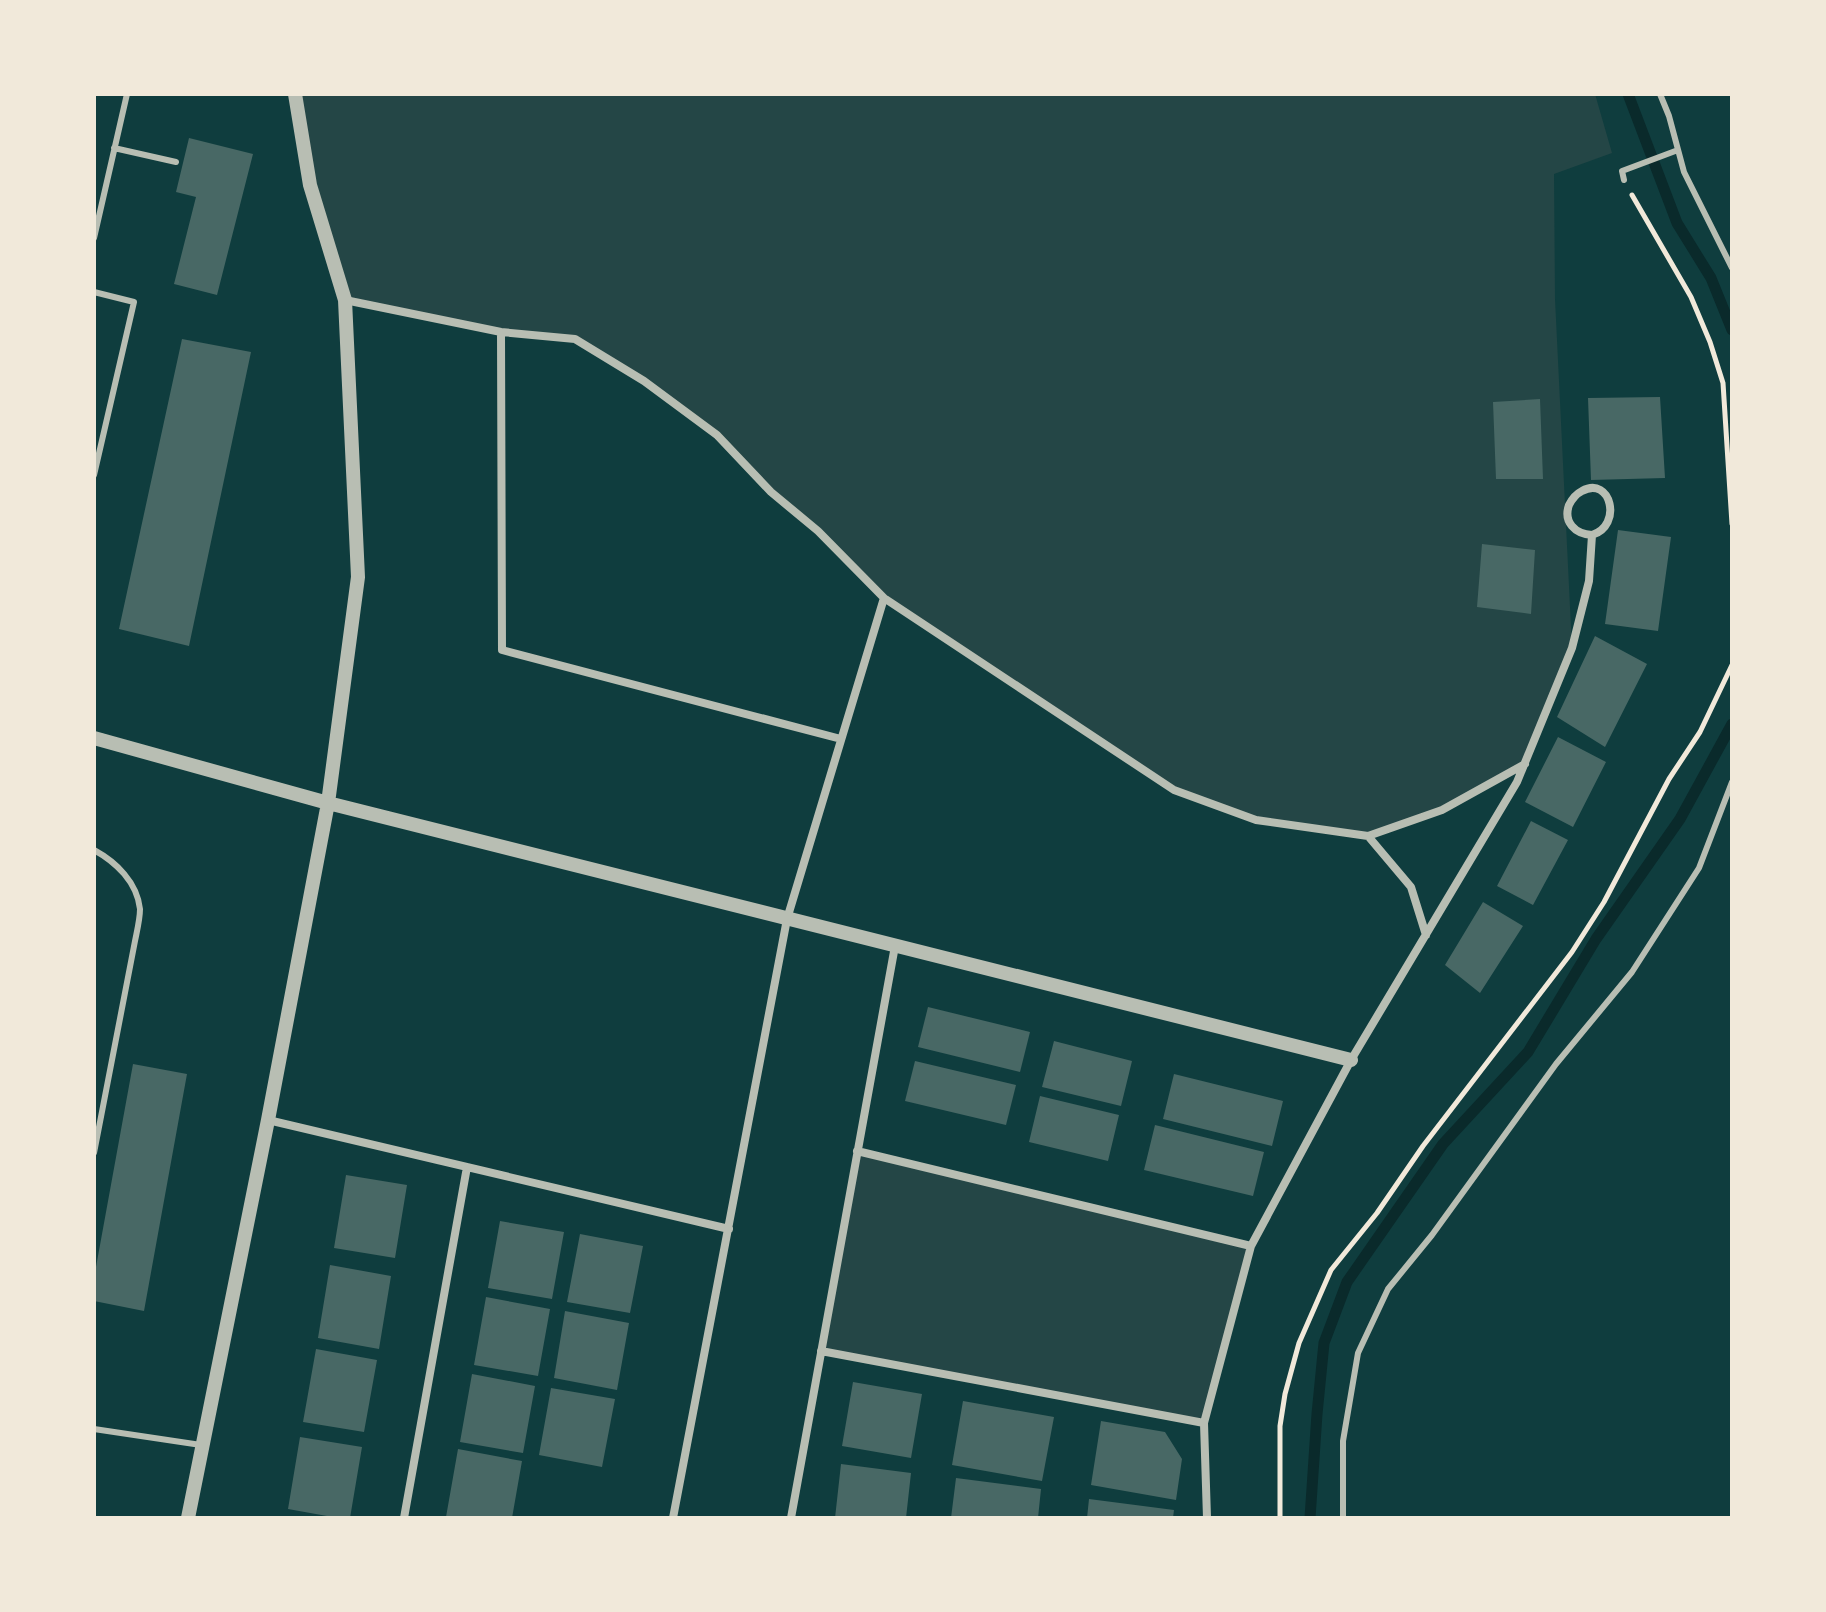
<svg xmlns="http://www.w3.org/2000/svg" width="1826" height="1612" font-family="'Exo 2',sans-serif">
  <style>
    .green { fill: #244646 }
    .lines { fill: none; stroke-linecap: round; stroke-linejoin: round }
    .stream { stroke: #0a2a2b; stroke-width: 11 }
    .building { fill: #486865 }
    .path { stroke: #f1e9da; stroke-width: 5 }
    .service { stroke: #b8beb3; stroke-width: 6 }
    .minor { stroke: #b8beb3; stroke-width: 8 }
    .tertiary { stroke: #b8beb3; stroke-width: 14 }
  </style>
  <rect width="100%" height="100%" fill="#0f3d3e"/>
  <!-- green -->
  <path class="green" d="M 295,94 L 1595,94 L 1612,153 L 1554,174 L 1555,299 L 1572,648 L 1525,764 L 1442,810 L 1368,836 L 1256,820 L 1174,790 L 884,598 L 717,435 L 644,381 L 575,339 L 501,332 L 345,300 Z
    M 857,1151 L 1251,1246 L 1204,1423 L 821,1351 Z"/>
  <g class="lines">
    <!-- stream -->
    <path class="stream" d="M 1628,94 L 1677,223 L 1711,278 L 1732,330
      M 1310,1518 L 1317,1414 L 1324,1343 L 1347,1282 L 1443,1144 L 1528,1052 L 1596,939 L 1680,819 L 1732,724"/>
  </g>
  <!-- building -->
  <path class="building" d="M 189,138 L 253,154 L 217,295 L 174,284 L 196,197 L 176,192 Z
    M 182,339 L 251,352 L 189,646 L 119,629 Z
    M 1660,397 L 1665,478 L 1591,480 L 1588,398 Z
    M 1540,399 L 1543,479 L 1496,479 L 1493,402 Z
    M 1618,530 L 1671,537 L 1658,631 L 1605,624 Z
    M 1482,544 L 1535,550 L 1531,614 L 1477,607 Z
    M 1595,636 L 1647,664 L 1605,747 L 1557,717 Z
    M 1558,737 L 1606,762 L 1573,827 L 1525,802 Z
    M 1531,821 L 1568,840 L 1533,905 L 1497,886 Z
    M 1483,902 L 1523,926 L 1480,993 L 1445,965 Z
    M 928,1007 L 1030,1032 L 1020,1072 L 918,1047 Z
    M 1054,1041 L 1132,1061 L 1121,1106 L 1042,1087 Z
    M 915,1061 L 1016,1085 L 1006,1125 L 905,1101 Z
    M 133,1064 L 187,1074 L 144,1311 L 94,1301 L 94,1278 Z
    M 1174,1074 L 1283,1101 L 1272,1146 L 1163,1119 Z
    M 1040,1096 L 1119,1115 L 1108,1161 L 1029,1142 Z
    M 1155,1125 L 1264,1152 L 1253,1196 L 1144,1170 Z
    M 346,1175 L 407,1185 L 395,1258 L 334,1248 Z
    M 500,1221 L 564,1232 L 552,1299 L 488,1288 Z
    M 580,1234 L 643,1246 L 630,1313 L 567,1302 Z
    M 330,1265 L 391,1276 L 379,1349 L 318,1338 Z
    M 486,1297 L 550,1309 L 538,1376 L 474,1365 Z
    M 565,1311 L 629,1323 L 617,1390 L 554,1378 Z
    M 316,1349 L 377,1360 L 364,1432 L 303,1422 Z
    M 472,1374 L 535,1386 L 523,1453 L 460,1442 Z
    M 853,1382 L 922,1394 L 911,1458 L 842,1446 Z
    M 551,1388 L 615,1399 L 602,1467 L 539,1455 Z
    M 963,1401 L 1054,1417 L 1042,1481 L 952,1465 Z
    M 1101,1421 L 1165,1432 L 1182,1459 L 1176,1500 L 1091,1485 Z
    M 300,1437 L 362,1447 L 350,1518 L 338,1518 L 288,1509 Z
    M 458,1449 L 522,1461 L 512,1518 L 446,1517 Z
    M 841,1464 L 911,1473 L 906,1518 L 835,1518 Z
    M 956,1478 L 1041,1489 L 1038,1518 L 951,1518 Z
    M 1089,1499 L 1174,1510 L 1173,1518 L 1087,1518 Z"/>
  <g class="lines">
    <!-- path -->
    <path class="path" d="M 1632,195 L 1691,297 L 1710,342 L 1723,383 L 1732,524
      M 1280,1518 L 1280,1426 L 1285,1394 L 1299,1343 L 1331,1270 L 1377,1213 L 1423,1146 L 1572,952 L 1604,902 L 1669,779 L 1700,732 L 1732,665"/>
    <!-- service -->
    <path class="service" d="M 1660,94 L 1669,116 L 1684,172 L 1732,268
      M 114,148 L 176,162
      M 1624,180 L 1622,171 L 1678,150
      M 94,238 L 127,94
      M 94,292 L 134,302 L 94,475
      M 94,850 C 116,862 137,882 140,909 C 140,919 137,931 135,941 L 94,1153
      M 94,1429 L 201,1445
      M 1343,1518 L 1343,1441 L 1358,1353 L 1388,1289 L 1432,1235 L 1556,1064 L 1632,972 L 1699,868 L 1732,782"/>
    <!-- minor -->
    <path class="minor" d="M 345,300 L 501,332 L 575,339 L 644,381 L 717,435 L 771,492 L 818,531 L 884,598 L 1174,790 L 1256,820 L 1368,836 L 1411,887 L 1426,935
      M 501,332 L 502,650 L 841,739
      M 1368,836 L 1442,810 L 1525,764
      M 268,1120 L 729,1229
      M 857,1151 L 1251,1246
      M 821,1351 L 1204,1423
      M 404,1518 L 467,1167
      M 673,1518 L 787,919 L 884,598
      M 791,1518 L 895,946
      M 1207,1518 L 1204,1423 L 1251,1246 L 1351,1060 L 1517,782 L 1572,648 L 1589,581 L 1592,535 C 1623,526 1611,475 1582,491 C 1576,494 1572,499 1569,505 C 1563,522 1575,534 1592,535"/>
    <!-- tertiary -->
    <path class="tertiary" d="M 94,738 L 328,803 L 1351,1060
      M 188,1518 L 268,1120 L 328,803 L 358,577 L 345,300 L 310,185 L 295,94"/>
  </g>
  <!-- border -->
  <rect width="1826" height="1612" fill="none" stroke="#f1e9da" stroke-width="192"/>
</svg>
